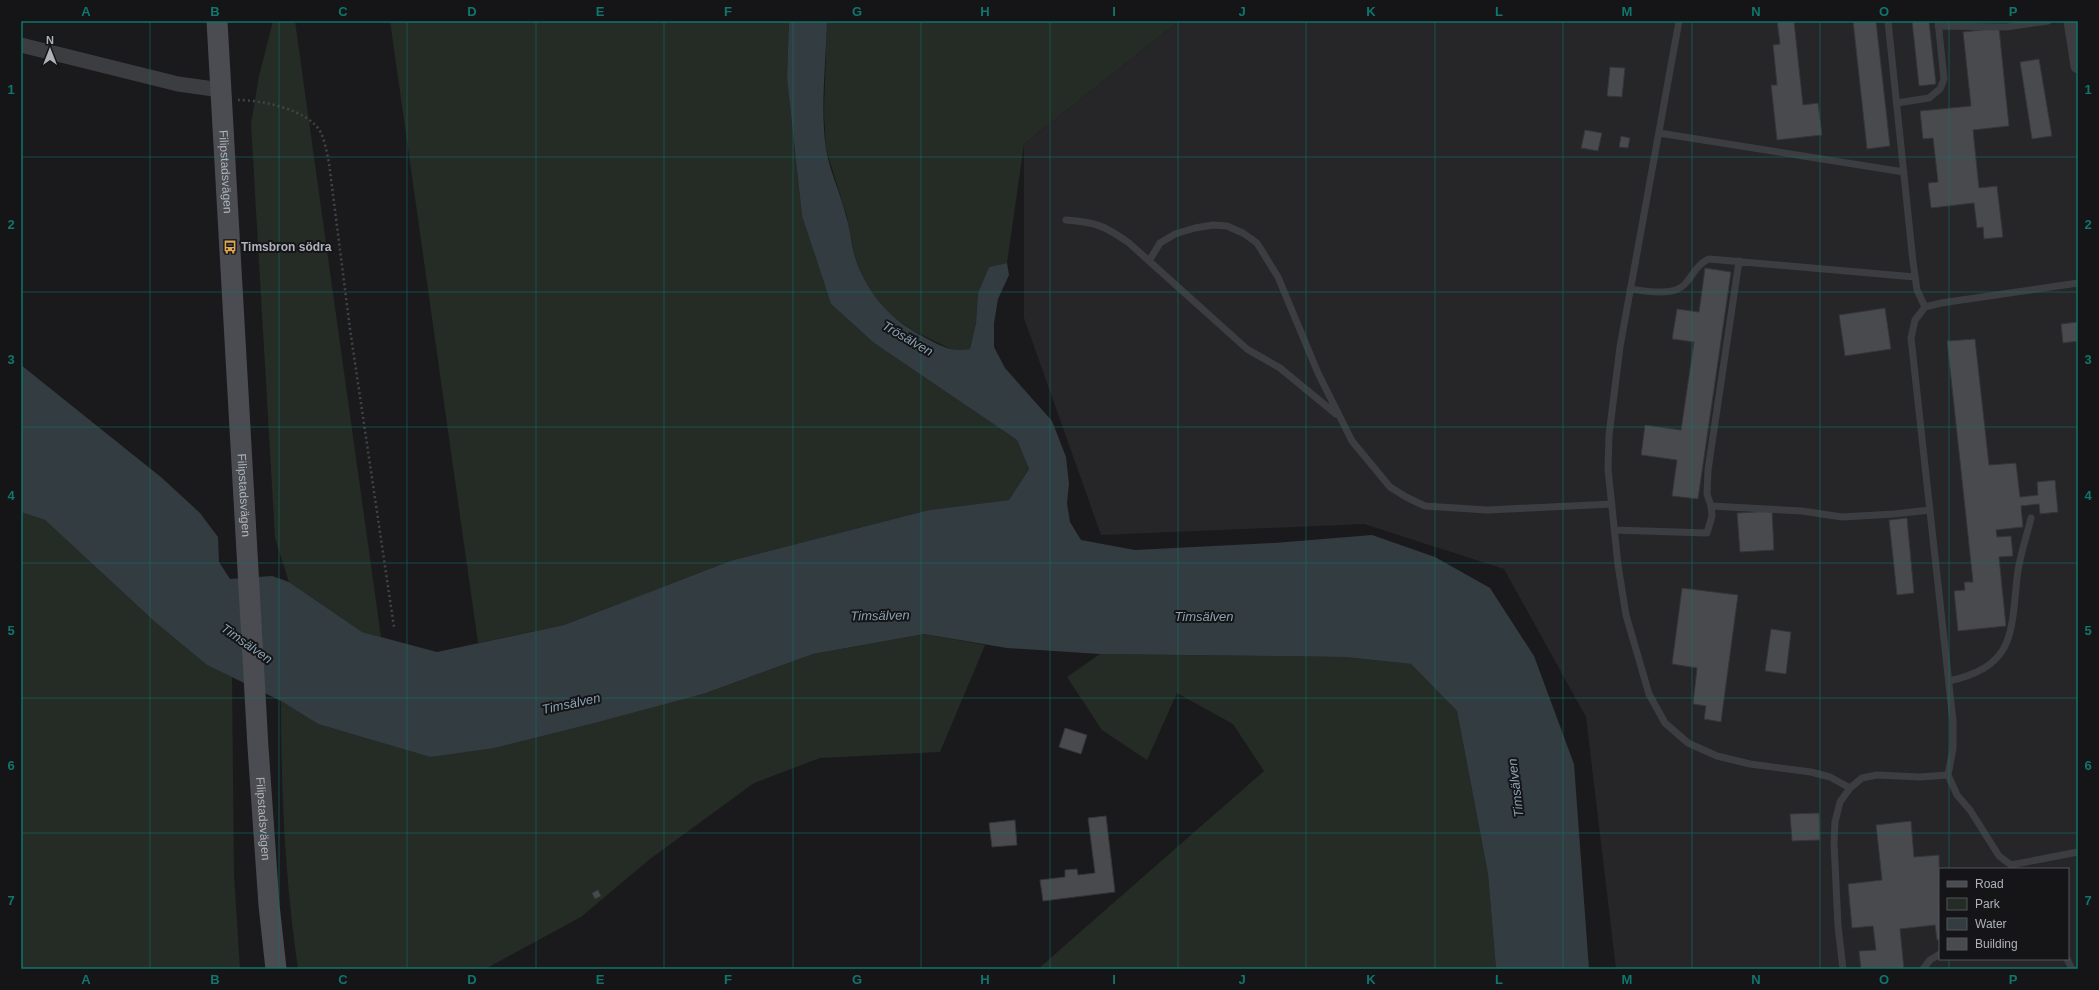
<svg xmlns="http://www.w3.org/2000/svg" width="2099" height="990" font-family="Arial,sans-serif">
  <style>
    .built { fill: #262629; fill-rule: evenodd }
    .green { fill: #242c25 }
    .water { fill: #333c41 }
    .building { fill: #494a4e; stroke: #343538 }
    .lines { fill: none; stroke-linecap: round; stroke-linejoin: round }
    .path { stroke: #424448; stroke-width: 2.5; stroke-dasharray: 2 3; stroke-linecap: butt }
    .service { stroke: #3c3d41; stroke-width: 7 }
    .minor { stroke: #3c3d41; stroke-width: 15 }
    .secondary { stroke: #4a4c51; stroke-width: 21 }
    .grid { fill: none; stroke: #0f766e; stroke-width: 1; stroke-opacity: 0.55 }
    .labels { text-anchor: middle; stroke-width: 4; stroke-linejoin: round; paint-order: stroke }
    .street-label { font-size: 12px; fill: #aeb2ba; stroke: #151517 }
    .poi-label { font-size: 12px; font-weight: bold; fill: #aeb2ba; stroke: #151517; text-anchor: start }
    .water-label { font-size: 13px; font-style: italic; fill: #89a1b1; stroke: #151517 }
    .neatline { fill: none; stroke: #0f766e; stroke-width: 1.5 }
    .grid-label { font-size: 13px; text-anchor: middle; font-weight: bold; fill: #0f766e }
  </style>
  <rect width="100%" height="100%" fill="#1a1a1c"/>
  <!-- built -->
  <path class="built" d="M 1179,21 L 2078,21 L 2078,969 L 1616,969 L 1586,717 L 1504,569 L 1364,524 L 1101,535 L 1024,318 L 1024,144 ZM 1940,869 L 2068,869 L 2068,959 L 1940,959 Z"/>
  <!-- green -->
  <path class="green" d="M 273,21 L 295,21 L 381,637 L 362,632 L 289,582 L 275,538 L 251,124 L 259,76 Z
    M 390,21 L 789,21 L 787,78 L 802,216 L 831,304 L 874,343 L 1017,440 L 1029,469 L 1009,500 L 929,510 L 730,561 L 564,625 L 478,643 Z
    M 827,21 L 1179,21 L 1024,144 L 1007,263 L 989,267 L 978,293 L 976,323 L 970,349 L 957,352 L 914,331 L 888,313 L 867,288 L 854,254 L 847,217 L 826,149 L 824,112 Z
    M 21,512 L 45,520 L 155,622 L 207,665 L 232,677 L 234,874 L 240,969 L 21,969 Z
    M 924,634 L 985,645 L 940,752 L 820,758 L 754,783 L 650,859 L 581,917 L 485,969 L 298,969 C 285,879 281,792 281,701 L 318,724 L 430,757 L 706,693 L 813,654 Z
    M 1100,654 L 1345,657 L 1411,664 L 1457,711 L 1488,874 L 1496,969 L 1038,969 L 1264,771 L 1233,724 L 1177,693 L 1147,760 L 1102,730 L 1067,677 Z"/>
  <!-- water -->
  <path class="water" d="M 789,21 L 827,21 C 826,62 820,109 826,149 C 829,169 841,195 846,216 C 850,228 851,242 854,254 C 866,292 887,317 922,336 C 940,345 950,353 970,349 L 976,323 L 978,293 L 989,267 L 1007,263 L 1009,275 L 998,299 L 994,323 L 994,347 L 1005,368 L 1052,421 L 1066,457 L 1069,484 L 1067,503 L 1070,522 L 1081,540 L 1135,550 L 1274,543 L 1372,535 L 1435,557 L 1490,588 L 1534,656 L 1574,764 L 1589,969 L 1496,969 L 1488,874 L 1457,711 L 1411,664 L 1345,657 L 1100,654 L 1007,648 L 924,634 L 813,654 L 706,693 L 598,722 L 494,748 L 430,757 L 318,724 L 281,701 L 207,665 L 155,622 L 45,520 L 21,512 L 21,365 L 162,478 L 200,513 L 218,537 L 219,562 L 230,579 L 272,576 L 289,582 L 362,632 L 437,652 L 564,625 L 730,561 L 929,510 L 1009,500 L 1029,469 L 1017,440 L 874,343 L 831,304 L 802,216 L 787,78 Z"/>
  <!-- building -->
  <path class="building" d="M 1777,21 L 1794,21 L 1803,105 L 1818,103 L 1822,135 L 1777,140 L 1771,85 L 1777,85 L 1773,45 L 1780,44 Z
    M 1853,21 L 1876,21 L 1890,146 L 1867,149 Z
    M 1912,21 L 1929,21 L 1936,84 L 1919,86 Z
    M 1999,28 L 2009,126 L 1973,130 L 1979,188 L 1997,186 L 2003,237 L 1984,239 L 1983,227 L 1977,228 L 1974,203 L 1931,208 L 1928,183 L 1938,182 L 1933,138 L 1923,139 L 1920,111 L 1971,106 L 1963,32 Z
    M 2039,59 L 2052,136 L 2032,139 L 2020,62 Z
    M 1610,67 L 1625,68 L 1622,97 L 1607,96 Z
    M 1585,130 L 1602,133 L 1598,151 L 1581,148 Z
    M 1621,136 L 1630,138 L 1628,148 L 1619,147 Z
    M 1705,268 L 1731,272 L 1698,499 L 1672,496 L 1677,460 L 1641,455 L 1645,425 L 1681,430 L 1694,342 L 1672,339 L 1677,309 L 1699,312 Z
    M 1885,308 L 1891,349 L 1845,356 L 1839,315 Z
    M 2078,322 L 2078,341 L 2063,343 L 2061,324 Z
    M 1975,339 L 1989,465 L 2016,463 L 2020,497 L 2038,495 L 2037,482 L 2055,480 L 2058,512 L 2040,514 L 2039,504 L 2021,506 L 2023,527 L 1996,530 L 1997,537 L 2011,536 L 2013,556 L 1999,557 L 2006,626 L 1958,631 L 1954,591 L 1965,590 L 1964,582 L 1973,582 L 1947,341 Z
    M 1772,511 L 1774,550 L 1740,552 L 1737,513 Z
    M 1907,518 L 1914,593 L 1897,595 L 1889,520 Z
    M 1682,588 L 1738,595 L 1721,722 L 1704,719 L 1706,706 L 1693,704 L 1697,668 L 1672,664 Z
    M 1771,629 L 1791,632 L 1786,674 L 1765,671 Z
    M 1065,728 L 1087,735 L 1081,754 L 1059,747 Z
    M 1819,813 L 1820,840 L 1792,841 L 1790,814 Z
    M 1106,816 L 1115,892 L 1043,901 L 1040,880 L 1065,877 L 1065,870 L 1077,869 L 1078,875 L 1095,873 L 1088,818 Z
    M 1015,820 L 1017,845 L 992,847 L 989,823 Z
    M 1911,821 L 1914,857 L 1939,855 L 1940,940 L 1937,940 L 1935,925 L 1900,929 L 1904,969 L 1861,969 L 1859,951 L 1876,950 L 1873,926 L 1852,928 L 1848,884 L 1882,880 L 1876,825 Z
    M 598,890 L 601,896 L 595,899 L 592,893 Z"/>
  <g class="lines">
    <!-- path -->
    <path class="path" d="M 238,100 C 262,100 310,110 321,133 C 325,142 327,153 329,163 L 350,329 L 394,627"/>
    <!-- service -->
    <path class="service" d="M 1679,21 L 1620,347 L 1609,435 L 1608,469 L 1618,565 L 1626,615 L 1649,694 L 1665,723 L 1688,743 L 1717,756 L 1750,764 L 1811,772 L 1830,777 L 1850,788
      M 1888,21 L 1913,262 L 1917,290 L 1925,307
      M 1938,26 L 2006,27 L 2048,21
      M 1897,103 L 1929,98 L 1940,89 L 1944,79 L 1938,21
      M 1659,133 L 1904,172
      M 1066,220 C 1096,222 1105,226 1129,243 L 1247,349 L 1280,368 L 1336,414
      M 1149,261 L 1160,243 L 1175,234 L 1195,228 L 1213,225 L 1227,226 L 1243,233 L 1257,243 L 1278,277 L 1318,373 L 1352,441 L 1390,487 L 1406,497 L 1425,506 L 1487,510 L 1612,504
      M 2078,283 L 1941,303 L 1925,307 L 1915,320 L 1911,338 L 1953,721 L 1953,749 L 1948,775 L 1957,795 L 1970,810 L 1999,856 L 2011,865 L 2078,852
      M 1630,289 C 1646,291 1673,297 1685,284 C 1693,275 1698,263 1709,259 L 1915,277
      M 1711,506 L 1802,511 L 1842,517 L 1894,514 L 1930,510
      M 1614,530 L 1707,533 L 1712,516 L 1711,506 L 1707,494 L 1708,470 L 1739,261
      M 1949,681 C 2014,666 2011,636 2017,578 C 2019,557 2026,539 2031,518
      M 2067,959 L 2072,969
      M 1843,969 L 1838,926 L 1834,843 L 1835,822 L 1840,802 L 1850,788 L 1862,778 L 1877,775 L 1920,777 L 1948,775
      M 1923,969 L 1930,960 L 1940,954"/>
    <!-- minor -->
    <path class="minor" d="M 2071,21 L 2078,66
      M 21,45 L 178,84 L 221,90"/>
    <!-- secondary -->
    <path class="secondary" id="s1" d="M 217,21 L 258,747 L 269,905 L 276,969"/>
  </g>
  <!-- grid -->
  <path class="grid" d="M 150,21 L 150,969M 279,21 L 279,969M 407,21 L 407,969M 536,21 L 536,969M 664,21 L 664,969M 793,21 L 793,969M 921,21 L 921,969M 1050,21 L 1050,969M 1178,21 L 1178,969M 1306,21 L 1306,969M 1435,21 L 1435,969M 1563,21 L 1563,969M 1692,21 L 1692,969M 1820,21 L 1820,969M 1949,21 L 1949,869M 21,157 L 2078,157M 21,292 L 2078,292M 21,427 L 2078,427M 21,563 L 2078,563M 21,698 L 2078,698M 21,833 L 2078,833M 1949,959 L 1949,969"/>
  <!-- icons -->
  <defs>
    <g id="bus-bare" transform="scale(1.08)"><path d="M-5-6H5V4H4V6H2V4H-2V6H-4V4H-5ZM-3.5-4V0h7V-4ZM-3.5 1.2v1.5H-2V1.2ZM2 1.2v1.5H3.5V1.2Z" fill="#e0a74e" stroke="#151517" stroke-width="2.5" paint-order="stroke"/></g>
  </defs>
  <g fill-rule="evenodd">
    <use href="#bus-bare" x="230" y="247"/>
  </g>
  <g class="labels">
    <!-- street labels -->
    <g class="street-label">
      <text dy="4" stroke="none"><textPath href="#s1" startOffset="151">Filipstadsvägen</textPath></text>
      <text dy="4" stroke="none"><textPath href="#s1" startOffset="475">Filipstadsvägen</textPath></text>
      <text dy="4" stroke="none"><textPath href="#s1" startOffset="799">Filipstadsvägen</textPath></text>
    </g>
    <!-- poi labels -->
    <g class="poi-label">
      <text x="241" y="251">Timsbron södra</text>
    </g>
    <!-- water labels -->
    <g class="water-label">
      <text transform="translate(908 338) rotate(30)" y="5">Trösälven</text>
      <text transform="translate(880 615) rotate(-1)" y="5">Timsälven</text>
      <text x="1204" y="621">Timsälven</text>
      <text transform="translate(247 643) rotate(35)" y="5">Timsälven</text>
      <text transform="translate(571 703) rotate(-12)" y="5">Timsälven</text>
      <text transform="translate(1515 788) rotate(-97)" y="5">Timsälven</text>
    </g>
  </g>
  <!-- border -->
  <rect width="2099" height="990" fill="none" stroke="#151517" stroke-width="44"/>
  <!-- legend -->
  <rect x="1939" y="868" width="130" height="92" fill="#151517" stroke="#525458"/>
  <rect x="1947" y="881" width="20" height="6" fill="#4a4c51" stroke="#525458"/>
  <text x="1975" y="888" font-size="12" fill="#aeb2ba">Road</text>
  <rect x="1947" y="898" width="20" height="12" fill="#242c25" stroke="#525458"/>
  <text x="1975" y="908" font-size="12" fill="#aeb2ba">Park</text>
  <rect x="1947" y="918" width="20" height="12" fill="#333c41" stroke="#525458"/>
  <text x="1975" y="928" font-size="12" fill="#aeb2ba">Water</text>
  <rect x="1947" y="938" width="20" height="12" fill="#494a4e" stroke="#525458"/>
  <text x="1975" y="948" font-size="12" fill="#aeb2ba">Building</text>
  <!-- north arrow -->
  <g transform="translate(50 50)" stroke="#151517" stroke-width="3" paint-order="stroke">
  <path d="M0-3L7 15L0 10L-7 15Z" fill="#aeb2ba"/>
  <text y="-6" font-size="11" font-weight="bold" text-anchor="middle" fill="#aeb2ba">N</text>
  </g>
  <rect x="22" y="22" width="2055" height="946" class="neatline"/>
  <g class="grid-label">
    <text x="86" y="16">A</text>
    <text x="215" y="16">B</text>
    <text x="343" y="16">C</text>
    <text x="472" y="16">D</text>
    <text x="600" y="16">E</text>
    <text x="728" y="16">F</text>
    <text x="857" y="16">G</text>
    <text x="985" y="16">H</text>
    <text x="1114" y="16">I</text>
    <text x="1242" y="16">J</text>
    <text x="1371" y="16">K</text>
    <text x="1499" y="16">L</text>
    <text x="1627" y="16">M</text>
    <text x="1756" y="16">N</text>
    <text x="1884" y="16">O</text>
    <text x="2013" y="16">P</text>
    <text x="11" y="94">1</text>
    <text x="2088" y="94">1</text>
    <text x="11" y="229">2</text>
    <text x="2088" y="229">2</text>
    <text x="11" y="364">3</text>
    <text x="2088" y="364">3</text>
    <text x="11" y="500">4</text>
    <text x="2088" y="500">4</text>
    <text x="11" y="635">5</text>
    <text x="2088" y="635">5</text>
    <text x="11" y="770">6</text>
    <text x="2088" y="770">6</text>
    <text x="11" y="905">7</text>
    <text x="2088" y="905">7</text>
    <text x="86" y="984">A</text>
    <text x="215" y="984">B</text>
    <text x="343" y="984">C</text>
    <text x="472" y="984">D</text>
    <text x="600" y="984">E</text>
    <text x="728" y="984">F</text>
    <text x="857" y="984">G</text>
    <text x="985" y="984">H</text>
    <text x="1114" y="984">I</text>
    <text x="1242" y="984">J</text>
    <text x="1371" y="984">K</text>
    <text x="1499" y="984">L</text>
    <text x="1627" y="984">M</text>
    <text x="1756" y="984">N</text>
    <text x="1884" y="984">O</text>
    <text x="2013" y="984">P</text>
  </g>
</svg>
